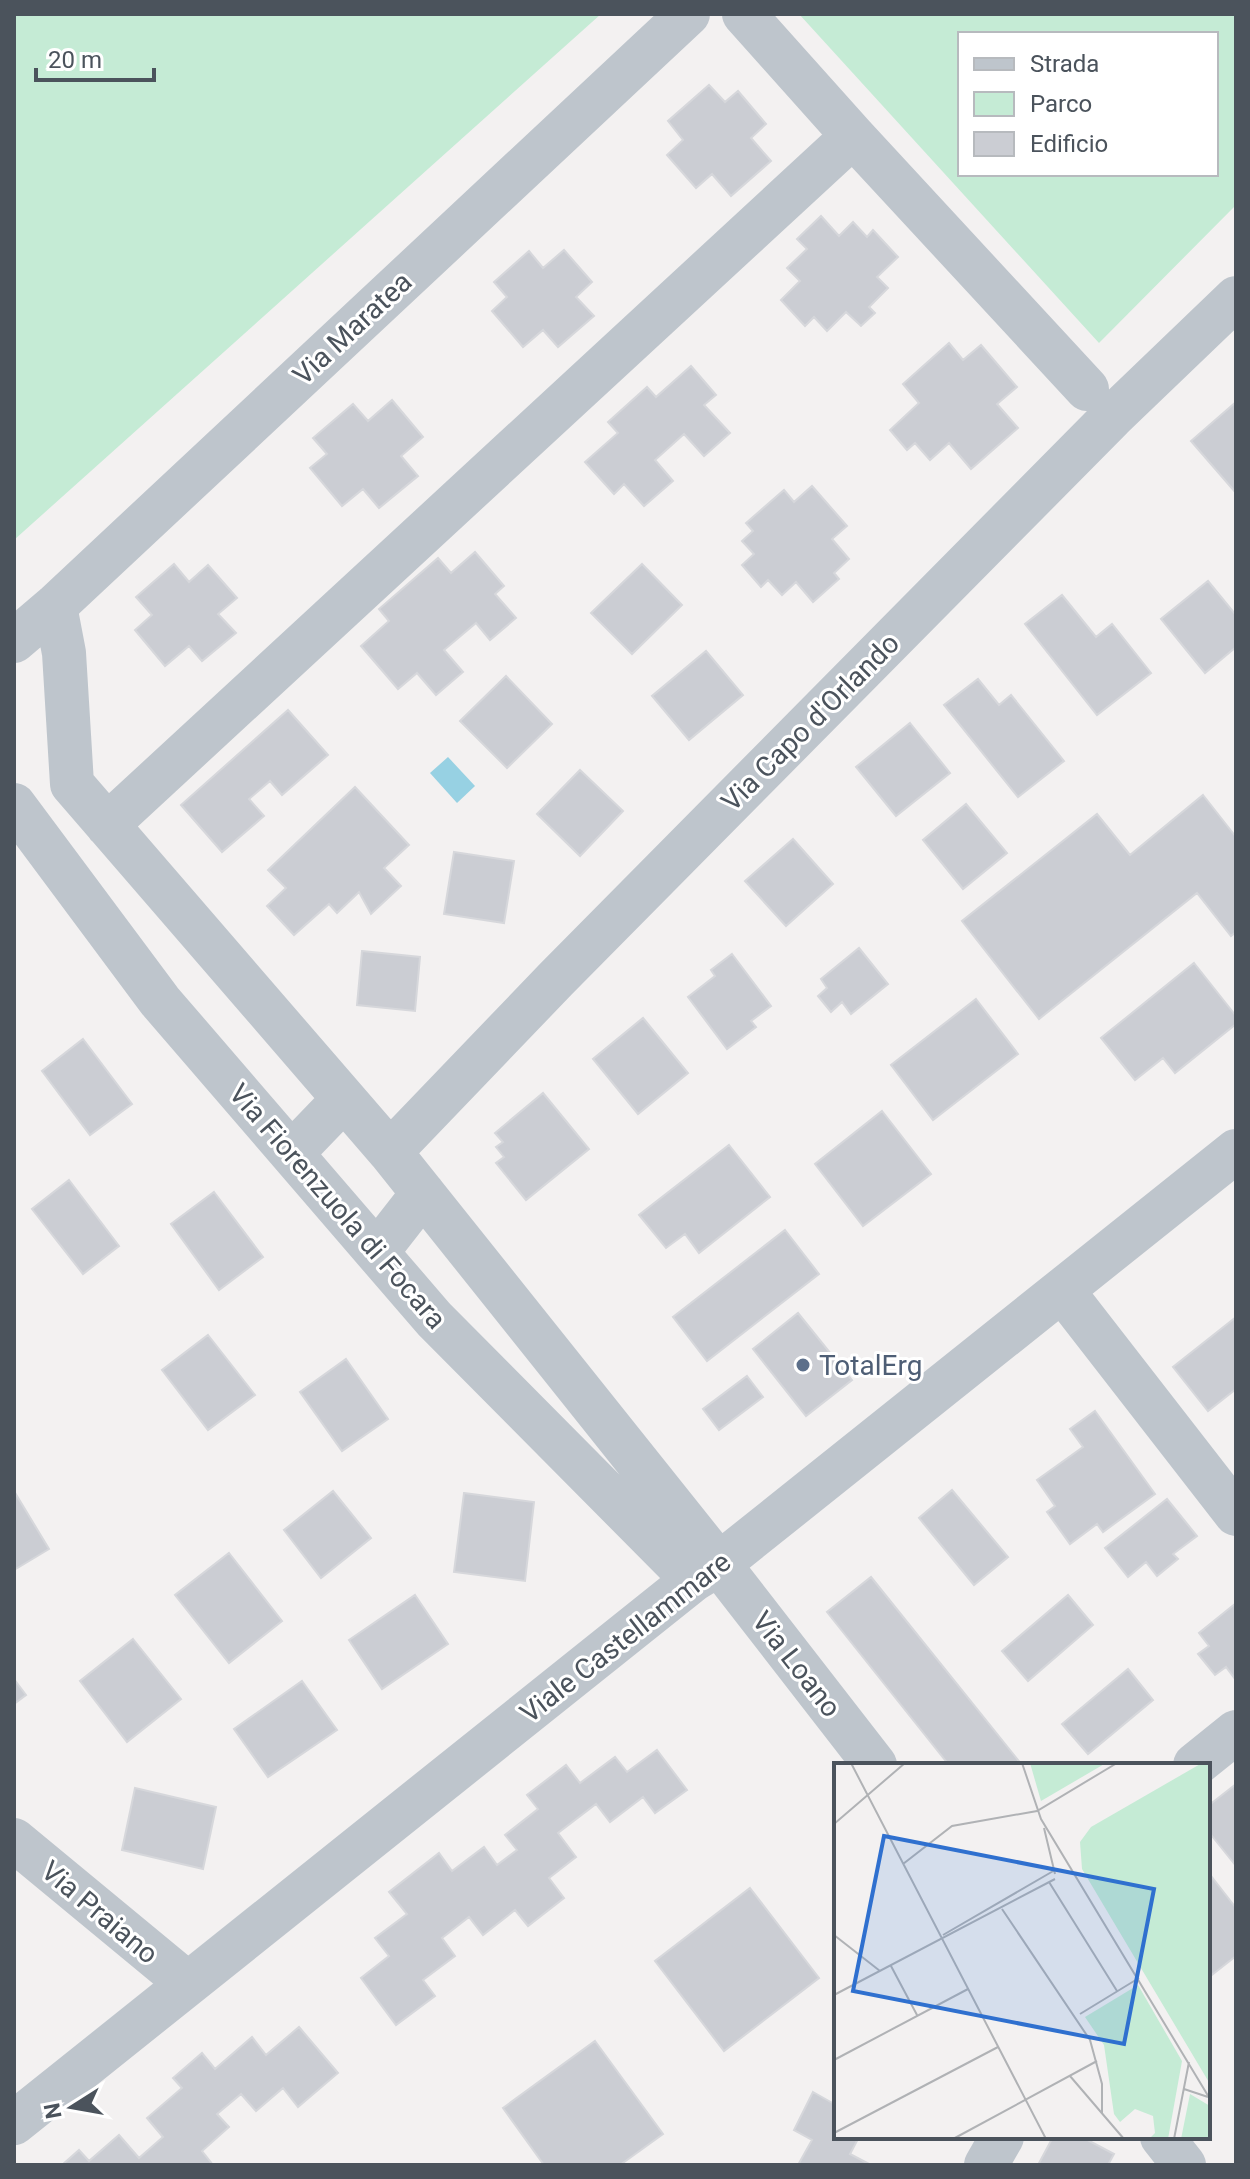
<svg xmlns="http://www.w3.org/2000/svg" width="1250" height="2179" font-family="Roboto,sans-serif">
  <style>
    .green { fill: #c5ebd5; fill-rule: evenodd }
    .water { fill: #97d1e3 }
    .building { fill: #cbcdd3; stroke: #d6d7db; stroke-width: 2 }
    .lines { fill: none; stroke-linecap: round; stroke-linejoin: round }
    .minor { stroke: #bec5cc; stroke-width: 44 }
    .service-dot { fill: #5c6f8a; stroke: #fff; stroke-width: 3 }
    .labels { text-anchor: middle; stroke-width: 6; stroke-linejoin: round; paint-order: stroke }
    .street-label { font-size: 28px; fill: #4b535c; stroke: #fff }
    .service-label { font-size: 28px; fill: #4e5e75; stroke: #fff; text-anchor: start }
    .inset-road { fill: none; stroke: #b0b2b5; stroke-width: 2 }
    .view { fill: #2f70cf; fill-opacity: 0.15; stroke: #2f70cf; stroke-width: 4 }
    .inset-edge { fill: none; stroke: #4b535c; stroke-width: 4 }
  </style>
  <rect width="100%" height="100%" fill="#f3f1f1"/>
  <!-- green -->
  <path class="green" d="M 14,14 L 601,14 L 14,540 Z
    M 799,14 L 1236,14 L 1236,205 L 1099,343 ZM 960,34 L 1216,34 L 1216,174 L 960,174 Z"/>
  <!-- water -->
  <path class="water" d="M 448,757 L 475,786 L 457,803 L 430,773 Z"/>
  <!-- building -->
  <path class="building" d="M 709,85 L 725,102 L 738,91 L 766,124 L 751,138 L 771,161 L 731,196 L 712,174 L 696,188 L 667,155 L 683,140 L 668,121 Z
    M 821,216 L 839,236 L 853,222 L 867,237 L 873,230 L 898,257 L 877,277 L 888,288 L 869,307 L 875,313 L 861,326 L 846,312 L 827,331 L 814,317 L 805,326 L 781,300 L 800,281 L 787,268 L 807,249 L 797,239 Z
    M 564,250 L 592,282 L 576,297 L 594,316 L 558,347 L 543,330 L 523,347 L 492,311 L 507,297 L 494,282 L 529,251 L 543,268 Z
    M 949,343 L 963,360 L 981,345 L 1017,387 L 997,404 L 1018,428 L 971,469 L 949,443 L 930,460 L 915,443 L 907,450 L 890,430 L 919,403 L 903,384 Z
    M 691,366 L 716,395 L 704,405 L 730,433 L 704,456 L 684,434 L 655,460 L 673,481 L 644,506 L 624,484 L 614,494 L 585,462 L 618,433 L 608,422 L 647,387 L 656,397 Z
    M 392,400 L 423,437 L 401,456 L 418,476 L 379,508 L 363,489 L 342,506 L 310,468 L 327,454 L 313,438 L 353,404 L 368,421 Z
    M 1236,402 L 1236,493 L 1191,441 Z
    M 812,486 L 847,526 L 832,539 L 849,559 L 834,573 L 839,579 L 813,602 L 796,582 L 782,595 L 768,580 L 761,587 L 742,565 L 754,554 L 742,541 L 753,531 L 746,523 L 784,490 L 794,502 Z
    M 475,552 L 504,586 L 495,594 L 516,618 L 490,640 L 476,623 L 444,650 L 463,672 L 436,695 L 417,673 L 398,689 L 361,646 L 389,621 L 379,609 L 438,558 L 451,573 Z
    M 174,564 L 189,582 L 208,565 L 237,598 L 218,614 L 236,633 L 202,661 L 189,646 L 165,666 L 135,630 L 152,615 L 136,597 Z
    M 642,564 L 682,605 L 632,654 L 591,613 Z
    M 1208,581 L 1236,615 L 1236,647 L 1205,673 L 1161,619 Z
    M 1062,595 L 1096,637 L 1112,624 L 1151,673 L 1097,715 L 1025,624 Z
    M 706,651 L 743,695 L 689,740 L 652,696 Z
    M 506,676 L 552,724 L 507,768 L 460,721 Z
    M 978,679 L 999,705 L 1011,695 L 1064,761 L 1018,797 L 944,705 Z
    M 288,710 L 328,755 L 282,795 L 270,781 L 249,799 L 264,816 L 222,852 L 181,805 Z
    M 910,723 L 950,773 L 896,816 L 856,767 Z
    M 580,770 L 623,811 L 580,856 L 537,814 Z
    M 355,787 L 409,845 L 384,868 L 401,886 L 371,914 L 359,892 L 337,913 L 329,904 L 294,935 L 267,906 L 286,888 L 268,870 Z
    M 1203,795 L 1236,837 L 1236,932 L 1231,936 L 1197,893 L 1039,1019 L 962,921 L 1097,814 L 1130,855 Z
    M 966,804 L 1007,853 L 963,889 L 923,840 Z
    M 793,839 L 833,884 L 786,926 L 745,881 Z
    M 454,852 L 514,861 L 504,923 L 444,914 Z
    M 859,948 L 888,984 L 851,1014 L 842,1002 L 831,1012 L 818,996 L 827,988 L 821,979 Z
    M 362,951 L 420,957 L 415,1011 L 357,1005 Z
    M 732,954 L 771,1006 L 751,1021 L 756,1027 L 727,1049 L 688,997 L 715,976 L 711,970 Z
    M 1194,963 L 1236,1016 L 1236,1024 L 1175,1073 L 1163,1058 L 1135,1080 L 1101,1038 Z
    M 976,999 L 1018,1054 L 933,1120 L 891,1065 Z
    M 643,1018 L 688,1073 L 638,1114 L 593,1059 Z
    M 83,1039 L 132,1104 L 90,1135 L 42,1071 Z
    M 543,1093 L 589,1149 L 526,1200 L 496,1163 L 504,1157 L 496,1147 L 503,1142 L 495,1133 Z
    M 882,1111 L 931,1174 L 863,1226 L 815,1164 Z
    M 729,1145 L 770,1197 L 699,1253 L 685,1234 L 666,1248 L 639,1215 Z
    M 69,1180 L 119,1246 L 83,1274 L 32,1209 Z
    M 214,1192 L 263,1257 L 219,1290 L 171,1224 Z
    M 785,1230 L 819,1274 L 707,1361 L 673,1317 Z
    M 798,1313 L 852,1380 L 806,1416 L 753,1349 Z
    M 1236,1317 L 1236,1389 L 1208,1411 L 1173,1367 Z
    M 208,1335 L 255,1395 L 208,1430 L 162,1370 Z
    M 346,1359 L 388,1419 L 342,1451 L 300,1392 Z
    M 747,1376 L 763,1397 L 719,1430 L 703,1409 Z
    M 1095,1411 L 1155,1494 L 1103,1532 L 1097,1524 L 1070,1544 L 1047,1512 L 1055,1506 L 1037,1480 L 1083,1447 L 1070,1429 Z
    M 952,1490 L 1008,1557 L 974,1585 L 919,1518 Z
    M 14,1491 L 49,1549 L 14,1570 Z
    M 333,1491 L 371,1538 L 321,1578 L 284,1530 Z
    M 464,1493 L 534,1502 L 525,1581 L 454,1572 Z
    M 1167,1499 L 1197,1536 L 1173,1554 L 1178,1559 L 1157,1576 L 1146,1562 L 1128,1577 L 1105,1548 Z
    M 229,1553 L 282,1621 L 229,1663 L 175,1595 Z
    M 871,1577 L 1022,1765 L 949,1765 L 827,1612 Z
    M 415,1595 L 448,1644 L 382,1689 L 349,1640 Z
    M 1068,1595 L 1093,1625 L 1028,1681 L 1002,1651 Z
    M 1236,1603 L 1236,1679 L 1235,1679 L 1226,1667 L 1215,1675 L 1198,1654 L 1209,1646 L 1199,1633 Z
    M 133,1639 L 181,1699 L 127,1742 L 80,1681 Z
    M 1128,1669 L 1153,1700 L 1088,1754 L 1062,1724 Z
    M 14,1679 L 26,1695 L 14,1704 Z
    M 302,1681 L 337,1730 L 268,1777 L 234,1729 Z
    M 657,1750 L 687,1790 L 655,1813 L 643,1797 L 610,1822 L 596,1804 L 558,1833 L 576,1857 L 549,1878 L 564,1898 L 528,1926 L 515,1910 L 483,1935 L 469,1917 L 442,1938 L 455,1956 L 423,1980 L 435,1996 L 396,2025 L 361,1978 L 389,1956 L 375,1938 L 407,1914 L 389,1892 L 439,1853 L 452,1871 L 484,1847 L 497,1865 L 517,1850 L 505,1835 L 538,1809 L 527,1795 L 566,1765 L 580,1783 L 615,1757 L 627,1772 Z
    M 1236,1784 L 1236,1866 L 1208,1831 L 1208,1806 Z
    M 135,1788 L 216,1807 L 203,1869 L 122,1850 Z
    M 1208,1872 L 1236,1908 L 1236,1956 L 1208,1978 Z
    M 750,1888 L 819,1978 L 724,2051 L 655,1961 Z
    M 299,2027 L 338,2073 L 298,2107 L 283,2088 L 256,2111 L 241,2094 L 217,2114 L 229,2127 L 202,2151 L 213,2165 L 62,2165 L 79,2150 L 89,2161 L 119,2135 L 139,2158 L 163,2137 L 147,2118 L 182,2088 L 173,2078 L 202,2053 L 215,2069 L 252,2037 L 266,2055 Z
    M 595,2041 L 663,2134 L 620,2165 L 544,2165 L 503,2108 Z
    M 813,2092 L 836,2105 L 836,2137 L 859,2137 L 850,2154 L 871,2165 L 798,2165 L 812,2140 L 794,2130 Z
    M 1053,2137 L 1082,2137 L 1114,2154 L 1108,2165 L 1038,2165 Z"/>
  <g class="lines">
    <!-- minor -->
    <path class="minor" d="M 744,14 L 853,136 L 1087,389
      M 55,606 L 64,653 L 72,784
      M 14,641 L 55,606 L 688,14
      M 72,784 L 390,1152 L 719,1564 L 875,1765
      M 14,805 L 160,1001 L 434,1319 L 693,1580
      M 107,825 L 853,136
      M 390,1152 L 556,979 L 1112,417 L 1236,298
      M 292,1153 L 344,1099
      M 377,1252 L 423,1193
      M 1062,1290 L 1236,1514
      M 1195,1765 L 1236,1732
      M 14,1840 L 187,1983
      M 14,2123 L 693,1580 L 719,1564 L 1236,1151
      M 1162,2137 L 1184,2165
      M 986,2165 L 1002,2137"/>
  </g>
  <!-- markers -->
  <circle class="service-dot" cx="803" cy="1365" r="8"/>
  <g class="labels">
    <!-- street labels -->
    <g class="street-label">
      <text transform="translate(352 328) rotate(-43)" y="10">Via Maratea</text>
      <text transform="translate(810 722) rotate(-45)" y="10">Via Capo d'Orlando</text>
      <text transform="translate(338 1206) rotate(49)" y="10">Via Fiorenzuola di Focara</text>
      <text transform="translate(625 1637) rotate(-38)" y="10">Viale Castellammare</text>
      <text transform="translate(797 1664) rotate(52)" y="10">Via Loano</text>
      <text transform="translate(100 1912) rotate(40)" y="10">Via Praiano</text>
    </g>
    <!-- service labels -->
    <g class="service-label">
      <text x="819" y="1375">TotalErg</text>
    </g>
  </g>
  <!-- overview -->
  <g transform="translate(834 1763)">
    <rect width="376" height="376" fill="#f3f1f1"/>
    <path d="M 196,0 L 272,0 L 207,38 ZM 368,0 L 376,0 L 376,321 L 248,106 L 246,79 L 257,64 ZM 304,222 L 348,298 L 334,376 L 315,376 L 321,370 L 319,353 L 301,346 L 286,359 L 280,351 L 270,282 L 251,254 ZM 356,331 L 376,343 L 376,376 L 347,376 Z" fill="#c5ebd5"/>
    <path class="inset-road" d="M 17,0 L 212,376M 188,0 L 207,56 L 376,336M 0,61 L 71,0M 210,65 L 221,111M 69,101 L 118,63 L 203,48 L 283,0M 215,119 L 283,228M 168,146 L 256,277 L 268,321 L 268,351M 0,172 L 46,208M 109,172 L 221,107M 57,203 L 83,252M 0,232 L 221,116M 246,251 L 305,215M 0,297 L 134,226M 236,313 L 290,376M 350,326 L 374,334M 0,370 L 164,284M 119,376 L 263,298M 340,376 L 355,299"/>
    <path class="view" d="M 50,73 L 320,126 L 290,281 L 19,228 Z"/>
    <rect width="376" height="376" class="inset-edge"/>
  </g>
  <!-- border -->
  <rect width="1250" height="2179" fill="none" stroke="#4b535c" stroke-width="32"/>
  <!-- legend -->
  <rect x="958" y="32" width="260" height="144" fill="#ffffff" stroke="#b7babe" stroke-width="2"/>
  <rect x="974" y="58" width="40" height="12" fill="#bec5cc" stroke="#b7babe" stroke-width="2"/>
  <text x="1030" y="72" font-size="24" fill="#4b535c">Strada</text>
  <rect x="974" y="92" width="40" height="24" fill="#c5ebd5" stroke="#b7babe" stroke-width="2"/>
  <text x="1030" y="112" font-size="24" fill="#4b535c">Parco</text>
  <rect x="974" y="132" width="40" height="24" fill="#cbcdd3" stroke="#b7babe" stroke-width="2"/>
  <text x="1030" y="152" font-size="24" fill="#4b535c">Edificio</text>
  <!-- north arrow -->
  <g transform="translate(72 2107) rotate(259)" stroke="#ffffff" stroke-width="6" paint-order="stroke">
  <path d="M0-6L14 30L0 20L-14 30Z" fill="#4b535c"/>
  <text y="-12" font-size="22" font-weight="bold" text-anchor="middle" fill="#4b535c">N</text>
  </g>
  <!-- scale -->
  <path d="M36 68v12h118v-12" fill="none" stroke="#4b535c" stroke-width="4"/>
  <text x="48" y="68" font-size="24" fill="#4b535c" stroke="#ffffff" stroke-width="6" paint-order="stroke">20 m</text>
</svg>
